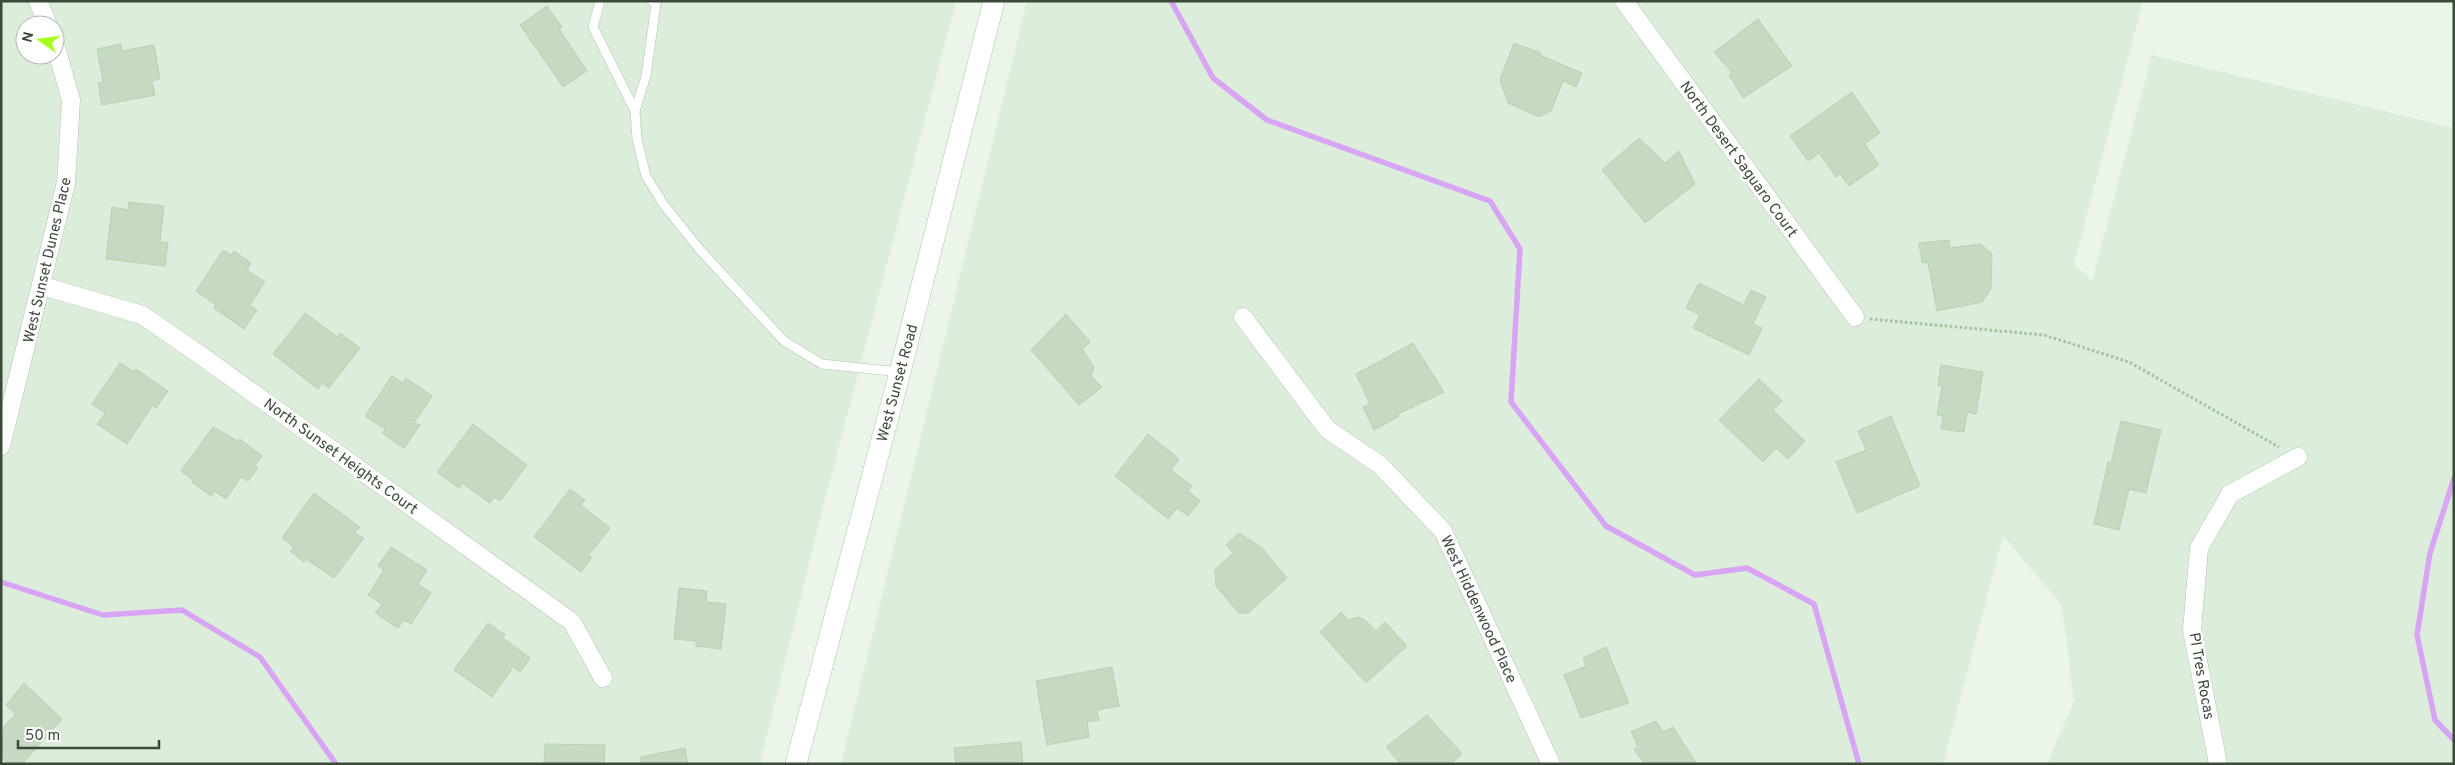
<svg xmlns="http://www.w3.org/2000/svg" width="2455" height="765" font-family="Overpass,sans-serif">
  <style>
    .residential { fill: #ddeddc; fill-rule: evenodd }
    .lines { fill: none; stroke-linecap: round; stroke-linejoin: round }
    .stream { stroke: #d7a5f3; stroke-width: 5.5 }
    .building { fill: #c6dac2; stroke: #b7d3b2 }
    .service-casing { stroke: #b1c4af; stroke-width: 10 }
    .minor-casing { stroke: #b1c4af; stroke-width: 19 }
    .tertiary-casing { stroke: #b1c4af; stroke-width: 22 }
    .path { stroke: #a2c49d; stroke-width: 3; stroke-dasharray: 2.5 2.5; stroke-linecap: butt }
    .service { stroke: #fff; stroke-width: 9 }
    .minor { stroke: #fff; stroke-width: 18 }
    .tertiary { stroke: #fff; stroke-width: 21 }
    .labels { text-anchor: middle; stroke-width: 5; stroke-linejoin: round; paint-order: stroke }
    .street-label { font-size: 15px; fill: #3a4a38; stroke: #fff }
  </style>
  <rect width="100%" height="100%" fill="#ebf5ea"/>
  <!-- residential -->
  <path class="residential" d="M 1,1 L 956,1 L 822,511 L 760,764 L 1,764 ZM 25,25 L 55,25 L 55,55 L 25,55 Z
    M 1027,1 L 2143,1 L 2074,264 L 2092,281 L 2152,55 L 2454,128 L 2454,764 L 2047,764 L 2074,701 L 2062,605 L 2003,536 L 1943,764 L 841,764 Z"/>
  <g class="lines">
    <!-- stream -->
    <path class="stream" d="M 1171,1 L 1213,78 L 1267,120 L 1490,201 L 1520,249 L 1511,402 L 1606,526 L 1695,575 L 1747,568 L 1814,604 L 1859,764
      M 2454,478 L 2430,553 L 2417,635 L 2435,720 L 2454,740
      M 1,582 L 103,615 L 182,610 L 260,657 L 336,764"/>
  </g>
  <!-- building -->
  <path class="building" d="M 547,6 L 562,27 L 559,29 L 587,71 L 563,87 L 520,25 Z
    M 1758,19 L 1792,66 L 1743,98 L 1729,75 L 1732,73 L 1714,52 Z
    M 1514,43 L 1541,53 L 1540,55 L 1582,73 L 1576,87 L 1563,81 L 1551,111 L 1539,117 L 1508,103 L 1500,80 Z
    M 121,44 L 122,51 L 154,45 L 160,79 L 152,81 L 155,95 L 102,105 L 98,83 L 103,82 L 97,49 Z
    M 1852,92 L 1880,133 L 1865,144 L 1879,165 L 1849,186 L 1840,174 L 1836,177 L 1819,153 L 1808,161 L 1790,136 Z
    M 1639,138 L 1665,163 L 1679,151 L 1695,184 L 1645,223 L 1602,170 Z
    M 129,202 L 164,206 L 160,242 L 168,243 L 165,266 L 106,259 L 112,207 L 128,210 Z
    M 1949,240 L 1950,248 L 1981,244 L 1992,254 L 1991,289 L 1982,302 L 1937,311 L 1928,262 L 1922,263 L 1919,243 Z
    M 223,250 L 231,255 L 234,251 L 251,263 L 247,270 L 265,282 L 250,305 L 257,310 L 244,329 L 214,308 L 216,305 L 196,291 Z
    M 1699,283 L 1744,305 L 1751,290 L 1766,297 L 1753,324 L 1762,328 L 1749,355 L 1693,328 L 1700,315 L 1686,308 Z
    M 305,313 L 337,337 L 340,333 L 360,348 L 329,388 L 322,383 L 318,389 L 273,354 Z
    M 1066,314 L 1090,342 L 1082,349 L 1094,367 L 1091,376 L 1102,387 L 1079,405 L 1031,350 Z
    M 1413,343 L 1444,392 L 1398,414 L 1399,416 L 1374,430 L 1363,407 L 1370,404 L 1356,374 Z
    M 120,363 L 134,372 L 136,369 L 168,391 L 156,408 L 153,405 L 127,444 L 97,424 L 105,413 L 92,404 Z
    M 1941,365 L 1983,372 L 1976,414 L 1967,412 L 1964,432 L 1941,429 L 1943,416 L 1937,415 L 1942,386 L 1938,385 Z
    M 392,376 L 403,383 L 406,378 L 432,396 L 414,423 L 420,425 L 404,448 L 382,433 L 385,429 L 365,416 Z
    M 1759,379 L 1782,401 L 1773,410 L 1805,441 L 1788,459 L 1776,448 L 1763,462 L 1719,420 Z
    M 1891,416 L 1920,486 L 1857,513 L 1836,462 L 1866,450 L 1858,431 Z
    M 2121,421 L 2161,430 L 2146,493 L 2129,489 L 2119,530 L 2094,524 L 2108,462 L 2111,463 Z
    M 473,424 L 527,465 L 500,501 L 494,497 L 490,503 L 462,483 L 459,488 L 437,472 Z
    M 213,427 L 238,441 L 240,439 L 262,456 L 254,466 L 258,468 L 248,481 L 241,477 L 226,499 L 214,491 L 211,496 L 192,482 L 193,480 L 181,471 Z
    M 1148,434 L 1179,459 L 1171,470 L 1192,486 L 1188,491 L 1200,501 L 1188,516 L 1177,508 L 1168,519 L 1115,476 Z
    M 570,489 L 585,500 L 581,505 L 610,528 L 588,556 L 592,557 L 581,572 L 534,537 Z
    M 314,493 L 360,527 L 354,533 L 364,538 L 334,578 L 306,559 L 304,562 L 290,551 L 294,547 L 282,538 Z
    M 1239,533 L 1262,548 L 1287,578 L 1248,613 L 1239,613 L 1216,586 L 1215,570 L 1233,553 L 1226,545 Z
    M 391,547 L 427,570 L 418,584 L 431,593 L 411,624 L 404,620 L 398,628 L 375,613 L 382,604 L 368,595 L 384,570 L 378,566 Z
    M 679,588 L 707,591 L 706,602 L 726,604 L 721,649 L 696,646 L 696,641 L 674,639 Z
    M 1341,612 L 1348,620 L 1359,617 L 1366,621 L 1376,631 L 1385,622 L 1407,646 L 1366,683 L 1320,632 Z
    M 488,623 L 505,635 L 503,638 L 530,658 L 520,672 L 513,667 L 492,697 L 454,670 Z
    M 1606,647 L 1629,703 L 1581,718 L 1564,675 L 1586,666 L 1583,658 Z
    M 1112,667 L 1119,706 L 1097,710 L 1099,720 L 1087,722 L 1089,737 L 1047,745 L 1036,681 Z
    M 24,683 L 62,719 L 22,764 L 8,764 L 1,757 L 4,726 L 16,714 L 6,705 Z
    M 1427,715 L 1462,754 L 1451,764 L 1401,764 L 1386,747 Z
    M 1656,721 L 1663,732 L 1673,727 L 1697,764 L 1645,764 L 1634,749 L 1638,747 L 1631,732 Z
    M 1021,742 L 1023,764 L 956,764 L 954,748 Z
    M 545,744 L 605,745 L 604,764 L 544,764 Z
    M 685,748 L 688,764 L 641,764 L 641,757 Z"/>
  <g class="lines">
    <!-- service casing -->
    <g class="service-casing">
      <path id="service" d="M 600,1 L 593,27 L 635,111
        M 652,1 L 656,4 L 646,76 L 635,111 L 637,139 L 646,176 L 664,205 L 701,251 L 784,341 L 822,364 L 900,372"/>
    </g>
    <!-- minor casing -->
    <g class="minor-casing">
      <path id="minor" d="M 38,1 L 48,25
        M 1624,1 L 1855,317
        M 43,286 L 142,315 L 203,357 L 572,622 L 603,678
        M 1243,317 L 1327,429 L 1380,465 L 1443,531 L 1551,764
        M 1,446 L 66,183 L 71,100 L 55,44
        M 2218,764 L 2192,630 L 2199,548 L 2230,494 L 2298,457"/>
    </g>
    <!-- tertiary casing -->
    <g class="tertiary-casing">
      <path id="tertiary" d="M 796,764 L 900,372 L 994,1"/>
    </g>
    <!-- path -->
    <path class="path" d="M 1870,319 L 2044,335 L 2129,362 L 2279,447"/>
    <!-- service -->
    <use href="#service" class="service"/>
    <!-- minor -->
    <use href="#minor" class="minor"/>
    <!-- tertiary -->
    <use href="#tertiary" class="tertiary"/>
  </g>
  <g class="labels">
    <!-- street labels -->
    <g class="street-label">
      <text transform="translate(1739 159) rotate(54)" y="5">North Desert Saguaro Court</text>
      <text transform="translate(47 260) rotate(-77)" y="5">West Sunset Dunes Place</text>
      <text transform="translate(897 383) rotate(-75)" y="5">West Sunset Road</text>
      <text transform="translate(341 456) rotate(36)" y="5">North Sunset Heights Court</text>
      <text transform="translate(1479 609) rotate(65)" y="5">West Hiddenwood Place</text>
      <text transform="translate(2202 676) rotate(80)" y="5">Pl Tres Rocas</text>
    </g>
  </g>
  <!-- border -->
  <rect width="2455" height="765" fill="none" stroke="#3a4a38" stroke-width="5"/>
  <!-- north arrow -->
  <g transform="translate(40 40) rotate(284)"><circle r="24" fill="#ffffff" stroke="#b0b7af"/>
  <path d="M0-4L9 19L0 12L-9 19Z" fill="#a7ff17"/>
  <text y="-8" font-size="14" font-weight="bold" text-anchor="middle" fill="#3a4a38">N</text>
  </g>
  <!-- scale -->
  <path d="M18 740v8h141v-8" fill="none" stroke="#3a4a38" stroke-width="2.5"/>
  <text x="25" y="740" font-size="15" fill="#3a4a38" stroke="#ffffff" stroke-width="4" paint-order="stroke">50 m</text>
</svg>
